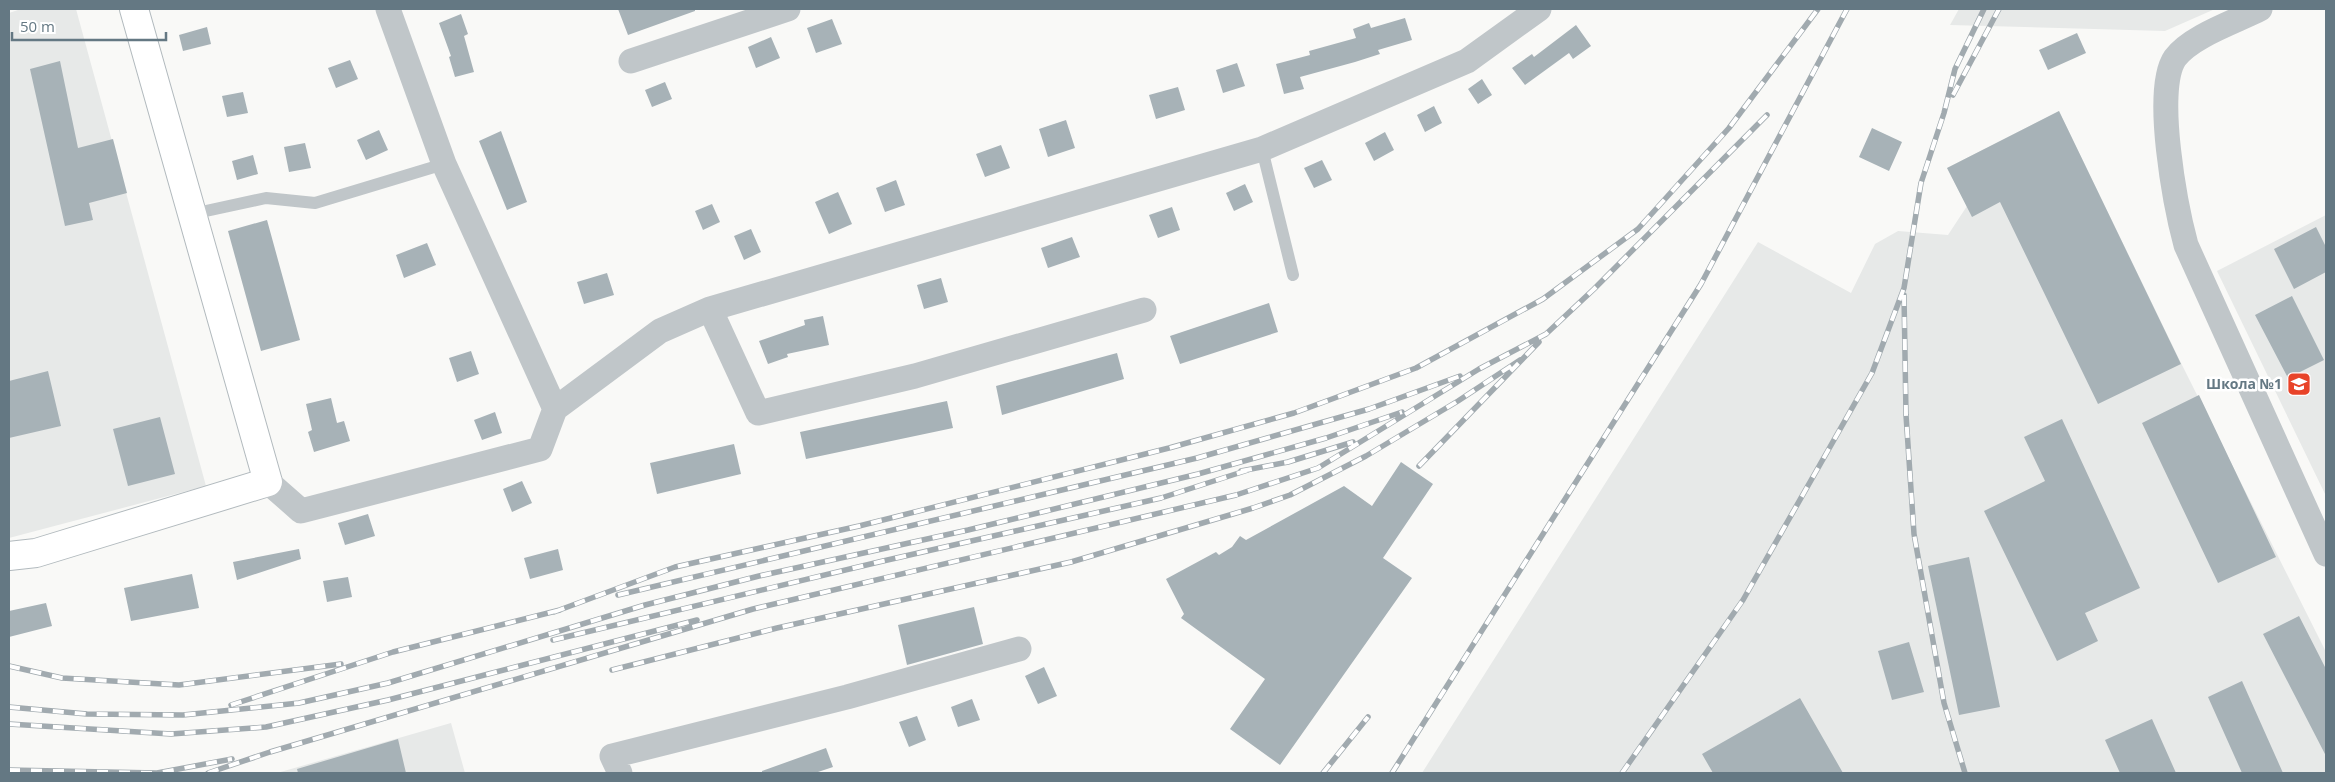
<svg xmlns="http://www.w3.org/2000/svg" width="2335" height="782" font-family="'Open Sans',sans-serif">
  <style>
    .built { fill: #e7e9e8 }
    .building { fill: #a7b2b7 }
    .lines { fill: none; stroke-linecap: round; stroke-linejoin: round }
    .secondary-casing { stroke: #b2babe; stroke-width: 30 }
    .lane { stroke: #c0c6c9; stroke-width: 12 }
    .street { stroke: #c0c6c9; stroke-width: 25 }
    .secondary { stroke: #fff; stroke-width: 28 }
    .rail-casing { stroke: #a1aaaf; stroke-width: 5.5 }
    .rail { stroke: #fff; stroke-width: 4; stroke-dasharray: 11; stroke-linecap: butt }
    .labels { text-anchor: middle; stroke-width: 5; stroke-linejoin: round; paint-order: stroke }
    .poi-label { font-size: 14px; font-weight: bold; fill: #647883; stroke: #fff; text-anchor: end }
  </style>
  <rect width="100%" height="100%" fill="#f9f9f7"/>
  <!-- built -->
  <path class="built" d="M 21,9 L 76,9 L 206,486 L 9,538 L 9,13 Z
    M 1959,9 L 2215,9 L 2165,31 L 1950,25 Z
    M 2059,111 L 2181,363 L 2326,652 L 2326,773 L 1422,773 L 1758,242 L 1851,293 L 1875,244 L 1898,231 L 1948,235 L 1967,206 L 1947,168 Z
    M 2326,215 L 2326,496 L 2217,271 Z
    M 451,723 L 465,773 L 277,773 Z"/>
  <!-- building -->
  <path class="building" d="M 618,9 L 695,9 L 695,11 L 628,35 Z
    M 461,14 L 468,34 L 464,36 L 474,72 L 455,77 L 449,57 L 451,56 L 439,23 Z
    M 1405,18 L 1412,40 L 1378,50 L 1380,54 L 1355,62 L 1300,77 L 1304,89 L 1284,94 L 1276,64 L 1310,55 L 1309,51 L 1356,38 L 1353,29 L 1369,23 L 1371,28 Z
    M 832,19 L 842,44 L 816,53 L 807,28 Z
    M 1576,25 L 1591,46 L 1573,59 L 1569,53 L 1525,85 L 1512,68 L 1532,54 L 1534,57 Z
    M 207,27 L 211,44 L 183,51 L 179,35 Z
    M 2077,33 L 2086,53 L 2048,70 L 2039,50 Z
    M 771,37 L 780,58 L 756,68 L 748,47 Z
    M 350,60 L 358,79 L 336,88 L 328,68 Z
    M 60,61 L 78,148 L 113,139 L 127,193 L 89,203 L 93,220 L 65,226 L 30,69 Z
    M 1237,63 L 1245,86 L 1223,93 L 1216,70 Z
    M 1482,79 L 1492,95 L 1478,104 L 1468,89 Z
    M 665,82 L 672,99 L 652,107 L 645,90 Z
    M 1178,87 L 1185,110 L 1156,119 L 1149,95 Z
    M 243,92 L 248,113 L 227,117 L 222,96 Z
    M 1434,106 L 1442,123 L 1425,132 L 1417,115 Z
    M 2059,111 L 2181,364 L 2098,404 L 2000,202 L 1972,217 L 1947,168 Z
    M 1066,120 L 1075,148 L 1048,157 L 1039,129 Z
    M 1872,128 L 1902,142 L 1889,171 L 1859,157 Z
    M 379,130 L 388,150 L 366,160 L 357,140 Z
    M 501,131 L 527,202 L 507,210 L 479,141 Z
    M 1385,132 L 1394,150 L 1374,161 L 1365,143 Z
    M 305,143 L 311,168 L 289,172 L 284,147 Z
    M 1001,145 L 1010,168 L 985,177 L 976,154 Z
    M 253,155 L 258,174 L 237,180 L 232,161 Z
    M 1322,160 L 1332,180 L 1314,188 L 1304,168 Z
    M 896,180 L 905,205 L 885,212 L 876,188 Z
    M 1245,184 L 1253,202 L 1234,211 L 1226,193 Z
    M 838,192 L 852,224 L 829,234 L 815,202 Z
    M 712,204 L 720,222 L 703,230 L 695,211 Z
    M 1172,207 L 1180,230 L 1158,238 L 1149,215 Z
    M 267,220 L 300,340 L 261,351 L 228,231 Z
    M 2316,227 L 2326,247 L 2326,272 L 2294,289 L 2274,249 Z
    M 751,229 L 761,252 L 744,260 L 734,236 Z
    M 1072,237 L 1080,257 L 1048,268 L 1041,248 Z
    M 427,243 L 436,265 L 404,278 L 396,255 Z
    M 607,273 L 614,295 L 584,304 L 577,282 Z
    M 941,278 L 948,302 L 924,309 L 917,285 Z
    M 2292,296 L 2324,360 L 2288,378 L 2255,315 Z
    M 1269,303 L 1278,332 L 1180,364 L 1170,336 Z
    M 823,316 L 829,345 L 787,354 L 788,357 L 768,364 L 759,341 L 805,325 L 804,320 Z
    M 471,351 L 479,374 L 457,382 L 449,358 Z
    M 1117,353 L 1124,379 L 1002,415 L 996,386 Z
    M 48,371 L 61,426 L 9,438 L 9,381 Z
    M 2199,395 L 2276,557 L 2218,583 L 2142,423 Z
    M 331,398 L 337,423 L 344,421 L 350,441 L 314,452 L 308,432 L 312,430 L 306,404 Z
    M 947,401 L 953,428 L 806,459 L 800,432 Z
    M 495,412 L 502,433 L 482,440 L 474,420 Z
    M 160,417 L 175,474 L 128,486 L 113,429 Z
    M 2062,419 L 2140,588 L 2085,613 L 2098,641 L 2057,661 L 1984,511 L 2045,481 L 2024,437 Z
    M 734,444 L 741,474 L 657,494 L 650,463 Z
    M 1401,462 L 1433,484 L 1383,558 L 1412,578 L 1280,765 L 1230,729 L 1265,679 L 1181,618 L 1184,614 L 1166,579 L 1216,552 L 1219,555 L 1232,547 L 1240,536 L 1246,540 L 1344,486 L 1372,506 Z
    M 522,481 L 532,503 L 512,512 L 503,489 Z
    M 368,514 L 375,536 L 345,545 L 338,523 Z
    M 299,549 L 301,559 L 237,580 L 233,562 Z
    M 558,549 L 563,570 L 530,579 L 524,558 Z
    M 1969,557 L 2000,707 L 1959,715 L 1928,566 Z
    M 192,574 L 199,608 L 131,621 L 124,588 Z
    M 348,577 L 352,597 L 327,602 L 323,581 Z
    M 46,603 L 52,626 L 9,637 L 9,611 Z
    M 974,607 L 983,644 L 907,665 L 898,625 Z
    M 2299,616 L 2326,669 L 2326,756 L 2263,634 Z
    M 1909,642 L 1924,692 L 1892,700 L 1878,651 Z
    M 1044,667 L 1057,696 L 1038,704 L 1025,676 Z
    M 2242,681 L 2283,773 L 2242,773 L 2208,697 Z
    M 1800,698 L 1843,773 L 1713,773 L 1702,754 Z
    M 972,699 L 980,720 L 958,727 L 951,707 Z
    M 917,716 L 926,740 L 909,747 L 899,722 Z
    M 2152,719 L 2176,773 L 2120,773 L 2105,740 Z
    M 398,739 L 406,773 L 298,773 L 297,769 Z
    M 826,748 L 833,767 L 815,773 L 762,773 L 762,771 Z"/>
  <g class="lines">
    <!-- secondary casing -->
    <g class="secondary-casing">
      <path id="secondary" d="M 9,556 L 36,553 L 268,482 L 134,9"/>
    </g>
    <!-- lane -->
    <path class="lane" d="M 1262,149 L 1293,275
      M 192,214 L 266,198 L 315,203 L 444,164"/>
    <!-- street -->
    <path class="street" d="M 388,9 L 444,164 L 555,409
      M 2260,9 C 2237,21 2191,36 2175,58 C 2153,90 2176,208 2186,245 L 2326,554
      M 631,61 L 788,9
      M 710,309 L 758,413 L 915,376 L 1144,310
      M 268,482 L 301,511 L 540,449 L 555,409 L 660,331 L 710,309 L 1262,149 L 1467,61 L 1539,9
      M 620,773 L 612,756 L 847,697 L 1019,649"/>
    <!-- secondary -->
    <use href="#secondary" class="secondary"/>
    <!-- rail casing -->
    <g class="rail-casing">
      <path id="rail" d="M 1953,95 L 1999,9
        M 1904,295 L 1906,415 L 1914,534 L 1944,703 L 1965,773
        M 1419,466 L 1539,342
        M 1241,471 L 1288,462 L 1353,442
        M 618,595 L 1197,458 L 1369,409 L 1460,376
        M 554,612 L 675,567 L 859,526 L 1169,448 L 1294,413 L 1416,368 L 1543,299 L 1638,229 L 1729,128 L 1818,9
        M 553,640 L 883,561 L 1161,498 L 1248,470
        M 9,666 L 62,678 L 179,685 L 341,664
        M 612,670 L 777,628 L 1071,562 L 1253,508 L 1290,495 L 1366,456 L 1458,401 L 1520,360
        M 231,705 L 393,652 L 560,610
        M 9,707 L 87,714 L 183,715 L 299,703 L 388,683 L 645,605 L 759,576 L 968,530 L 1198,474 L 1326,438 L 1402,412
        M 9,724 L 171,734 L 266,727 L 388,700 L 697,620
        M 9,770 L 157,773 L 232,759
        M 208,773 L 270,752 L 753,609 L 1236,495 L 1318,468 L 1479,369 L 1546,334 L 1594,289 L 1767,115
        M 1323,773 L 1368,717
        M 1392,773 L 1701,284 L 1847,9
        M 1622,773 L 1743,600 L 1872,373 L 1904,288 L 1921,183 L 1944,113 L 1955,69 L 1984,9"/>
    </g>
    <!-- rail -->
    <use href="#rail" class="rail"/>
  </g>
  <!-- icons -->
  <defs>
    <g id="school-square" transform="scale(1.25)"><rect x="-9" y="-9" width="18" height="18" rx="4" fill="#e84329" stroke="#fff"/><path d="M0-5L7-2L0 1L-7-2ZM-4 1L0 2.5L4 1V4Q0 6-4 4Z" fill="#fff"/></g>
  </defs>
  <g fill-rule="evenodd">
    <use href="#school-square" x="2299" y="384"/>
  </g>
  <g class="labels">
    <!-- poi labels -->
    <g class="poi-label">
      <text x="2282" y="389">Школа №1</text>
    </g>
  </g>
  <!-- border -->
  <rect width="2335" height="782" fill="none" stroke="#647883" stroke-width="20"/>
  <!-- scale -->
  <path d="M12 32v8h154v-8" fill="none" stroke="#647883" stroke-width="2.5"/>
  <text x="20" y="32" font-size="15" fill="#647883" stroke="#ffffff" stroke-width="4" paint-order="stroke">50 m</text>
</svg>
